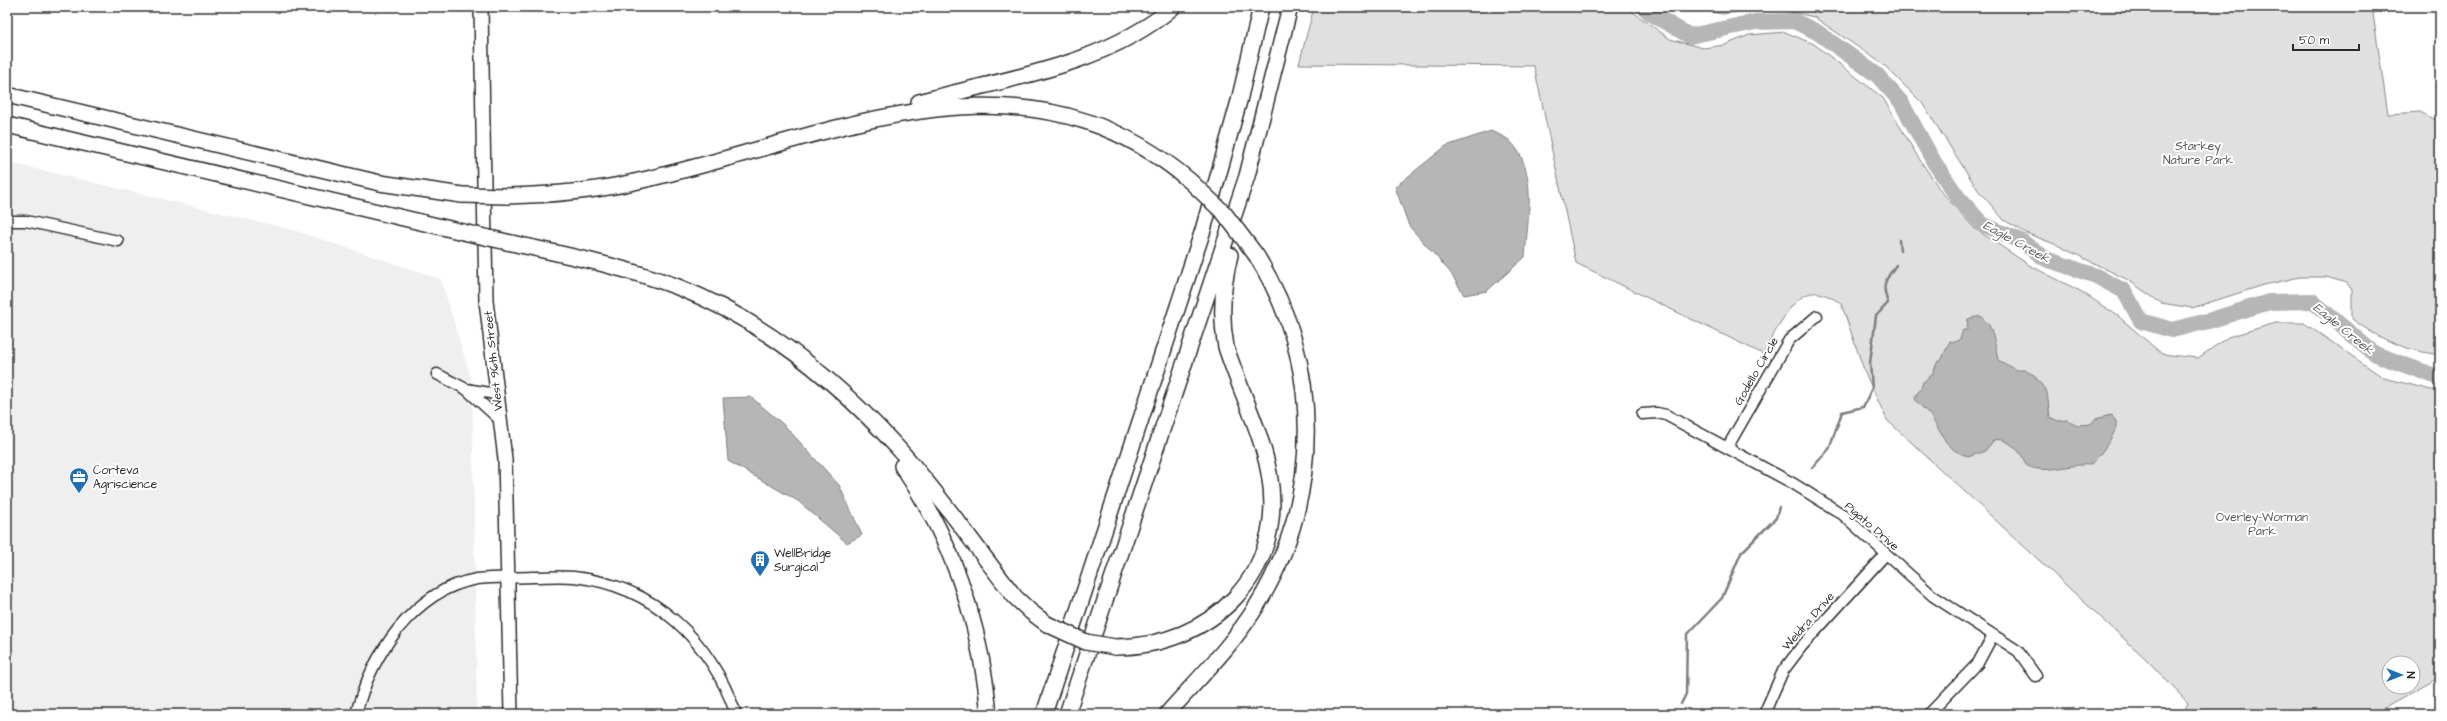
<svg xmlns="http://www.w3.org/2000/svg" width="2447" height="721" font-family="'Architects Daughter',sans-serif">
  <style>
    .built { fill: #efefef }
    .green { fill: #e0e0e0; stroke: #868686; fill-rule: evenodd }
    .water { fill: #b6b6b6; stroke: #7e7e7e }
    .lines { fill: none; stroke-linecap: round; stroke-linejoin: round }
    .stream { stroke: #7e7e7e; stroke-width: 2.5 }
    .river { stroke: #b6b6b6; stroke-width: 16 }
    .minor-casing { stroke: #2b2b2b; stroke-width: 13 }
    .major-casing { stroke: #2b2b2b; stroke-width: 16 }
    .highway-casing { stroke: #2b2b2b; stroke-width: 18 }
    .minor { stroke: #fff; stroke-width: 10 }
    .major { stroke: #fff; stroke-width: 13 }
    .highway { stroke: #fff; stroke-width: 15 }
    .highway-bridge-casing { stroke: #2b2b2b; stroke-width: 18; stroke-linecap: butt }
    .highway-bridge { stroke: #fff; stroke-width: 15 }
    .labels { text-anchor: middle; stroke-width: 4; stroke-linejoin: round; paint-order: stroke }
    .park-label { font-size: 12px; fill: #585858; stroke: #fff }
    .street-label { font-size: 12px; fill: #2b2b2b; stroke: #fff }
    .poi-label { font-size: 12px; fill: #2b2b2b; stroke: #fff; text-anchor: start }
    .water-label { font-size: 13px; font-style: italic; fill: #5c5c5c; stroke: #fff }
  </style>
  <rect width="100%" height="100%" fill="#fff"/>
  <filter id="ink" filterUnits="userSpaceOnUse"><feTurbulence type="fractalNoise" baseFrequency=".025" numOctaves="2"/><feDisplacementMap in="SourceGraphic" scale="8" xChannelSelector="R" yChannelSelector="G"/><feConvolveMatrix kernelMatrix="1 2 1 2 8 2 1 2 1" color-interpolation-filters="sRGB"/></filter>
  <g filter="url(#ink)">
    <!-- built -->
    <path class="built" d="M 7,162 L 293,230 L 441,279 L 472,382 L 477,714 L 7,714 Z"/>
    <!-- green -->
    <path class="green" d="M 1314,7 L 1626,7 L 1670,39 L 1703,48 L 1725,45 L 1749,35 L 1785,32 L 1814,44 L 1883,98 L 1918,157 L 1941,191 L 1974,228 L 2029,265 L 2082,292 L 2118,316 L 2162,354 L 2198,358 L 2228,337 L 2276,323 L 2304,323 L 2384,378 L 2440,392 L 2440,677 L 2374,714 L 2182,714 L 2188,703 L 2146,659 L 1887,420 L 1865,373 L 1841,303 C 1833,299 1822,291 1812,293 C 1790,296 1774,336 1763,354 L 1576,263 L 1534,66 L 1299,64 ZM 2389,663 L 2413,663 L 2413,687 L 2389,687 Z
      M 1679,7 L 2372,7 L 2388,114 L 2420,112 L 2440,122 L 2440,355 C 2405,350 2380,340 2352,319 L 2352,290 L 2347,283 L 2326,277 L 2300,277 L 2264,285 L 2192,308 L 2161,303 L 2128,280 L 2057,245 L 2026,233 L 2004,220 L 1978,190 L 1922,103 L 1884,65 L 1814,17 L 1773,8 L 1723,14 Z"/>
    <!-- water -->
    <path class="water" d="M 1491,131 C 1496,134 1505,136 1510,141 C 1539,170 1527,220 1525,257 L 1487,291 L 1464,295 L 1450,272 L 1409,226 L 1395,187 L 1446,146 Z
      M 1981,316 C 1983,321 1987,321 1989,325 C 1994,337 1996,348 1998,360 L 2017,370 L 2024,370 L 2034,375 L 2047,392 L 2050,417 L 2058,421 L 2067,420 L 2078,425 L 2091,424 L 2095,419 L 2111,415 C 2114,419 2117,421 2116,426 C 2116,434 2097,460 2090,465 C 2070,463 2045,476 2026,465 C 2022,452 2008,437 1994,440 L 1985,451 L 1968,457 L 1954,450 L 1946,442 L 1930,415 L 1916,401 L 1915,397 L 1921,388 L 1923,382 L 1932,375 L 1938,361 L 1941,361 L 1950,341 L 1955,342 L 1960,339 L 1963,330 L 1967,330 L 1968,319 Z
      M 751,397 L 785,426 L 839,485 L 862,535 L 847,543 L 798,501 L 728,461 L 723,398 Z"/>
    <g class="lines">
      <!-- stream -->
      <path class="stream" d="M 1899,240 L 1900,251
        M 1812,468 L 1829,449 L 1842,412 L 1863,407 L 1872,388 L 1870,363 L 1876,316 L 1888,303 C 1881,283 1885,281 1896,265
        M 1681,704 L 1686,694 L 1687,635 L 1722,598 L 1741,553 L 1776,518 L 1779,507"/>
      <!-- river -->
      <path class="river" d="M 1644,7 L 1650,13 L 1690,36 L 1755,22 L 1794,21 L 1817,32 L 1877,75 L 1901,102 L 1934,162 L 1957,196 L 1982,224 L 2021,241 L 2046,259 L 2096,276 L 2124,291 L 2141,321 L 2172,330 L 2208,321 L 2269,302 L 2312,301 L 2375,354 L 2440,378"/>
      <!-- minor casing -->
      <g class="minor-casing">
        <path id="minor" d="M 7,221 L 26,221 L 118,241
          M 437,374 L 466,389 L 500,420
          M 466,389 L 496,394
          M 1642,414 L 1657,413 L 1666,415 L 1794,484 L 1842,514 L 1933,596 L 2018,651 L 2036,676
          M 1727,448 L 1789,340 L 1817,316
          M 356,714 C 371,656 413,590 477,579 C 495,577 514,578 532,577 C 546,577 560,576 574,577 C 655,586 710,640 736,714
          M 1764,714 L 1783,671 L 1802,646 L 1886,554
          M 1929,714 L 1978,663 L 1993,635"/>
      </g>
      <!-- major casing -->
      <g class="major-casing">
        <path id="major" d="M 481,7 L 486,301 L 505,459 L 511,714"/>
      </g>
      <!-- highway casing -->
      <g class="highway-casing">
        <path id="highway" d="M 7,95 L 380,183 L 462,195
          M 919,102 C 1005,78 1103,67 1173,7
          M 7,125 L 463,232
          M 506,196 C 549,195 591,192 634,182 C 822,142 1018,34 1190,181
          M 507,242 C 564,255 623,266 678,287 C 764,321 836,380 897,447 C 940,494 976,548 1015,597 L 1031,612 L 1047,624
          M 902,466 C 953,541 981,625 989,714
          M 1115,647 C 1211,647 1288,573 1269,473 C 1261,430 1239,388 1226,347 C 1220,315 1222,287 1230,255
          M 1044,714 L 1203,230 L 1239,101 L 1261,7
          M 1067,714 L 1247,176 L 1290,7
          M 1167,714 C 1197,680 1232,646 1256,607 C 1323,499 1323,363 1256,255"/>
      </g>
      <!-- minor -->
      <use href="#minor" class="minor"/>
      <!-- major -->
      <use href="#major" class="major"/>
      <!-- highway -->
      <use href="#highway" class="highway"/>
      <!-- highway-bridge casing -->
      <g class="highway-bridge-casing">
        <path id="highway-bridge" d="M 1190,181 L 1224,213 L 1256,255
          M 462,195 L 506,196
          M 463,232 L 507,242
          M 1047,624 L 1086,642 L 1115,647"/>
      </g>
      <!-- highway-bridge -->
      <use href="#highway-bridge" class="highway-bridge"/>
    </g>
  </g>
  <!-- icons -->
  <defs>
    <g id="office-pin" transform="scale(1)"><path d="M0 17L-7.5 6A9.5 9.5 0 1 1 7.5 6Z" fill="#1f6fb2" stroke="#fff"/><path d="M-6-3h4V-5.5h4V-3h4V5H-6ZM-1-4.5V-3h2v-1.5ZM-6 0V1H6V0Z" fill="#fff"/></g>
    <g id="building-pin" transform="scale(1)"><path d="M0 17L-7.5 6A9.5 9.5 0 1 1 7.5 6Z" fill="#1f6fb2" stroke="#fff"/><path d="M-4-6H4V6H1V3H-1V6H-4ZM-2.5-4.3h1.7v1.8h-1.7ZM.8-4.3h1.7v1.8H.8ZM-2.5-1h1.7V.8h-1.7ZM.8-1h1.7V.8H.8Z" fill="#fff"/></g>
  </defs>
  <g fill-rule="evenodd">
    <use href="#office-pin" x="79" y="477"/>
    <use href="#building-pin" x="760" y="560"/>
  </g>
  <g class="labels">
    <!-- park labels -->
    <g class="park-label">
      <text x="2198" y="150">Starkey<tspan x="2198" dy="14">Nature Park</tspan></text>
      <text x="2262" y="521">Overley-Worman<tspan x="2262" dy="14">Park</tspan></text>
    </g>
    <!-- street labels -->
    <g class="street-label">
      <text transform="translate(493 361) rotate(-96)" y="4">West 96th Street</text>
      <text transform="translate(1756 371) rotate(-60)" y="4">Godello Circle</text>
      <text transform="translate(1872 526) rotate(41)" y="4">Pigato Drive</text>
      <text transform="translate(1808 621) rotate(-49)" y="4">Weldra Drive</text>
    </g>
    <!-- poi labels -->
    <g class="poi-label">
      <text x="93" y="474">Corteva<tspan x="93" dy="14">Agriscience</tspan></text>
      <text x="774" y="557">WellBridge<tspan x="774" dy="14">Surgical</tspan></text>
    </g>
    <!-- water labels -->
    <g class="water-label">
      <text transform="translate(2017 241) rotate(29)" y="5">Eagle Creek</text>
      <text transform="translate(2344 328) rotate(39)" y="5">Eagle Creek</text>
    </g>
  </g>
  <!-- margin -->
  <rect width="2447" height="721" fill="none" stroke="#fff" stroke-width="24"/>
  <rect x="12" y="12" width="2423" height="697" fill="none" stroke="#2b2b2b" stroke-width="1.5" filter="url(#ink)"/>
  <!-- north arrow -->
  <g transform="translate(2401 675) rotate(90)"><circle r="19" fill="#ffffff" stroke="#aaaaaa"/>
  <path d="M0-3L7 15L0 10L-7 15Z" fill="#1f6fb2"/>
  <text y="-6" font-size="11" font-weight="bold" text-anchor="middle" fill="#2b2b2b">N</text>
  </g>
  <!-- scale -->
  <path d="M2293 44v6h66v-6" fill="none" stroke="#2b2b2b" stroke-width="2"/>
  <text x="2299" y="44" font-size="12" fill="#2b2b2b" stroke="#ffffff" stroke-width="3" paint-order="stroke">50 m</text>
</svg>
